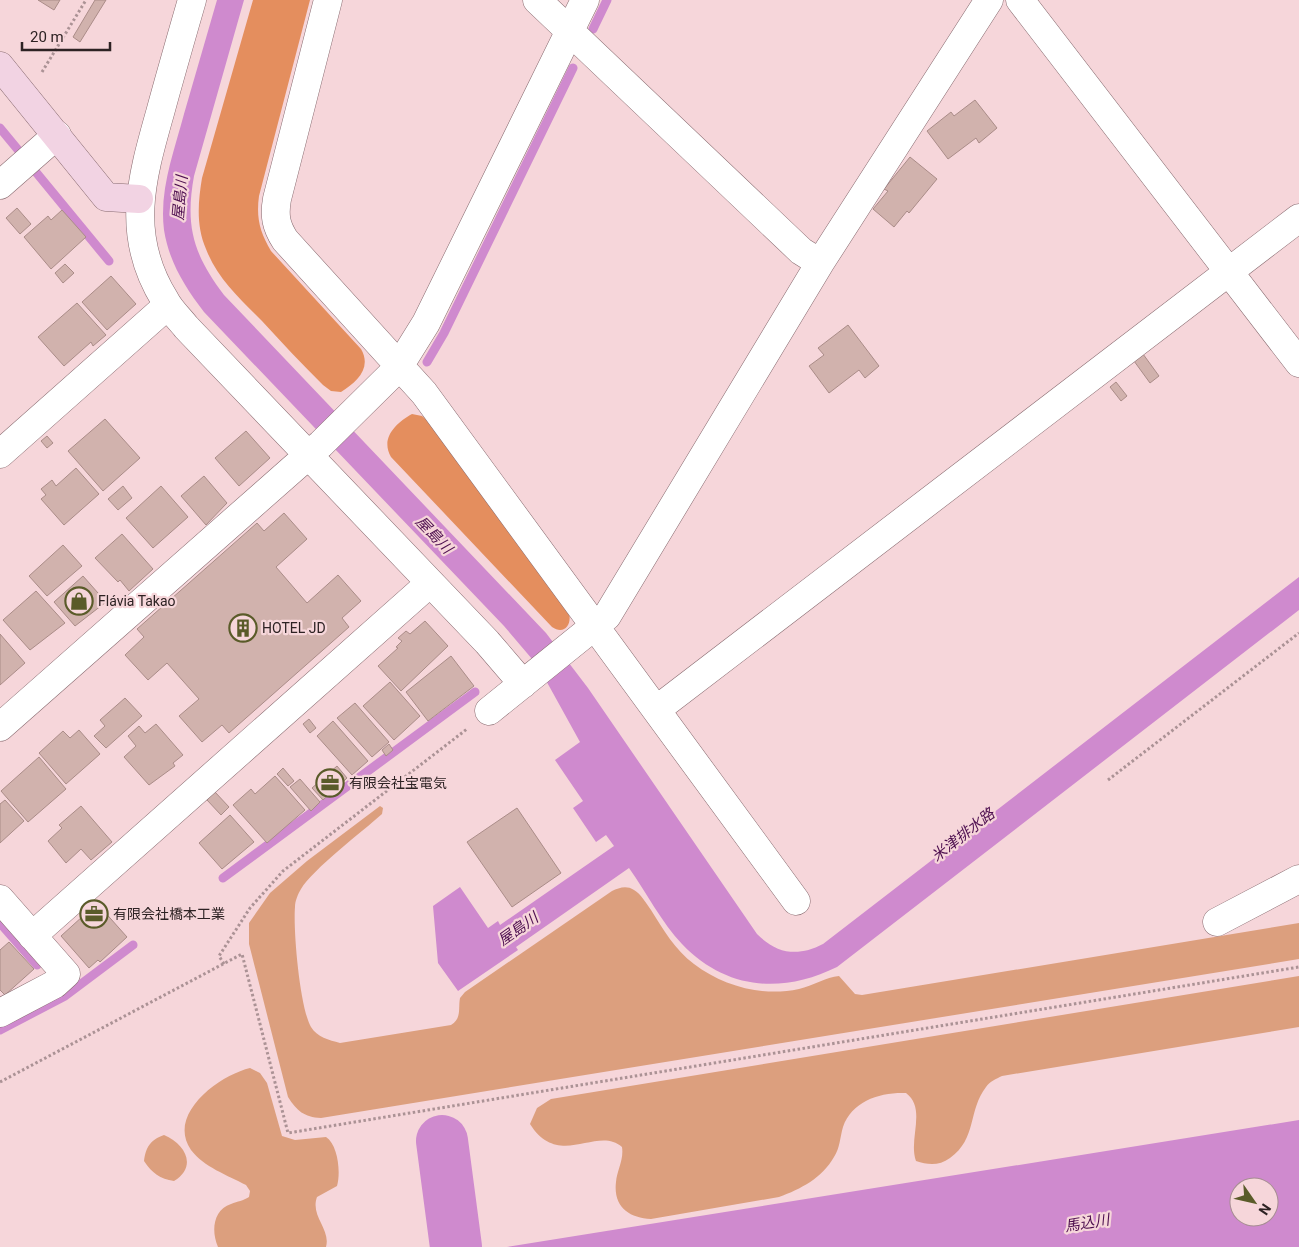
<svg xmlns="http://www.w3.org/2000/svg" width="1299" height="1247" font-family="Roboto,'Noto Sans JP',sans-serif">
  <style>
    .green { fill: #dc9f7e }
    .forest { fill: #e48e5e }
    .water { fill: #cf8ace; fill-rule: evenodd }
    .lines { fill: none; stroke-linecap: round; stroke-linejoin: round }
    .stream { stroke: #cf8ace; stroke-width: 9 }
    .river { stroke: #cf8ace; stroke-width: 52 }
    .building { fill: #d1b2ad; stroke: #aa8c88 }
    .street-casing { stroke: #876a6f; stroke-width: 29 }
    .secondary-casing { stroke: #876a6f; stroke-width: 29 }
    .path { stroke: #ab9295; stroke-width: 3; stroke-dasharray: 2.5 2.5; stroke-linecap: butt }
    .street { stroke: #fff; stroke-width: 28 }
    .secondary { stroke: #f2d3e3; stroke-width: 28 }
    .labels { text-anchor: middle; stroke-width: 4.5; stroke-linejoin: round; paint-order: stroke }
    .poi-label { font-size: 14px; fill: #2d2223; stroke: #f6d6da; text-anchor: start }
    .water-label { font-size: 15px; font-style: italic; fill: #4d0e4f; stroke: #f6d6da }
  </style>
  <rect width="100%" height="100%" fill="#f6d6da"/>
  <!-- green -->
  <path class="green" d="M 380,806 L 383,808 L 382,814 C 362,832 313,869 301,889 C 298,894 295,901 295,907 C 293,930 300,1008 311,1027 C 317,1037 329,1040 340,1043 L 451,1025 C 462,1018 458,1009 460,998 L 465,992 L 612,891 C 619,888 626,885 634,890 C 641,894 646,903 651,910 C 663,929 675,950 694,964 C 723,986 762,997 799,989 C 813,986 826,977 839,976 L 855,994 L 862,995 L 1299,923 L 1299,959 L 321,1118 C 304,1117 297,1111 288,1097 L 249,944 L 249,923 L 270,893 L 307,861 Z
    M 1299,976 L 1299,1027 L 1002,1076 C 996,1079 990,1081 986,1087 C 968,1110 977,1139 950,1158 C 939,1166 928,1165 916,1161 C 908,1139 927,1109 906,1093 C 880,1092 852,1101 843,1127 C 840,1137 840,1148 834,1157 C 822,1178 801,1189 779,1197 L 651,1219 C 629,1218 613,1207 616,1182 C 617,1170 624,1160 622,1147 C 597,1125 559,1170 530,1124 L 537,1108 L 551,1099 Z
    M 250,1068 L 260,1073 L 267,1083 L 282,1136 L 295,1140 L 326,1137 C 338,1145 341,1172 337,1186 L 317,1197 C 310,1216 331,1229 326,1247 L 218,1247 C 211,1231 213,1210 231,1204 C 238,1201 243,1201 249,1197 L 250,1191 L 246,1185 C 227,1175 204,1167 191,1150 C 166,1114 220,1075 250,1068 Z
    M 164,1135 C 185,1144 198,1166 174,1181 C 160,1179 152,1173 144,1161 C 146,1147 150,1140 164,1135 Z"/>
  <!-- forest -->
  <path class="forest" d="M 253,0 L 310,0 L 259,196 C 256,218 260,232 271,251 L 361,349 C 372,368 357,382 341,392 L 331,391 L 323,385 C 302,364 282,343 262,321 C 240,299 217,278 206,249 C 196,226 198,202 202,178 Z
    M 412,414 L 422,416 L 428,421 L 569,613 C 572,625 564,635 552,627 L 391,457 C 380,438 396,423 412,414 Z"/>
  <!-- water -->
  <path class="water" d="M 217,0 L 244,0 L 194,176 C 185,226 193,254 224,295 L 546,633 L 588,688 L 757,934 C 777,954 798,957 823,944 L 1299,577 L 1299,610 L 837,967 C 782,994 726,990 682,944 C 662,923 646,892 629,868 L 516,947 L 518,950 L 458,991 L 438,963 L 433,906 L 460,887 L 488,928 L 498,921 L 500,925 L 614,846 L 606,835 L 596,842 L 573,808 L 583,801 L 555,760 L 580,742 L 538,666 L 504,626 L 204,312 C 185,287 169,262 164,230 C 159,190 174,152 184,114 C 195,76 206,38 217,0 Z
    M 1299,1120 L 1299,1247 L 507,1247 ZM 1239,1187 L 1269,1187 L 1269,1217 L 1239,1217 Z"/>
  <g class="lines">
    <!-- stream -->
    <path class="stream" d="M 593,29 L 607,0
      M 0,128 L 19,151
      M 35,171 L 109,261
      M 427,362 L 444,333 L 573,68
      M 223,878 L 475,692
      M 0,923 L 37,965
      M 0,1030 L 65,996 L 133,945"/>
    <!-- river -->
    <path class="river" d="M 442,1141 L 456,1247"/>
  </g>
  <!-- building -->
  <path class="building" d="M 38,0 L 60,0 L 54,10 Z
    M 95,0 L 106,0 L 80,42 L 73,37 Z
    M 975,100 L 997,128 L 979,143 L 976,138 L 948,159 L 927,131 L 951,112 L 954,116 Z
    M 910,157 L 937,179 L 909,213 L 907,211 L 894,227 L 873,209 L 888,191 L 884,189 Z
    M 17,208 L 31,224 L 20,234 L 6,218 Z
    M 62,210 L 86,237 L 51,269 L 24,237 L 48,216 L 51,220 Z
    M 65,264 L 74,273 L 63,283 L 55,273 Z
    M 111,276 L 136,304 L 107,330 L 82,302 Z
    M 77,303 L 106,335 L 93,346 L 91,342 L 64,366 L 38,337 Z
    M 848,325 L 879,366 L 865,378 L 859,370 L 829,393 L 809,366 L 824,355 L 818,348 Z
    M 1143,354 L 1159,376 L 1150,383 L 1134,361 Z
    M 1116,382 L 1127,396 L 1121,401 L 1110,387 Z
    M 105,419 L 140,458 L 103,491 L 68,451 Z
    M 246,431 L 270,458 L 239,486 L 215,458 Z
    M 47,436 L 53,443 L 47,448 L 41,441 Z
    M 76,468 L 99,494 L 64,525 L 41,499 L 46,495 L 41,489 L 52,480 L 56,486 Z
    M 204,476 L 227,503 L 206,525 L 181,496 Z
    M 123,486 L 132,498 L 118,510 L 108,499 Z
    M 161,486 L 188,517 L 153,548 L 126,518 Z
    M 284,513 L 307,539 L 276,567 L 307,603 L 338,575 L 361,601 L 342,618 L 349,627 L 229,733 L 222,725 L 202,742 L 179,716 L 199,699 L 167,663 L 148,680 L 125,655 L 144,637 L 137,629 L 257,523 L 264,531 Z
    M 122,534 L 153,569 L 129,591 L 120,580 L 118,582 L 95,558 Z
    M 63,545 L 82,566 L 47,596 L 29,576 Z
    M 83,576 L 106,602 L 75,626 L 54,602 Z
    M 36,591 L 65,623 L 30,650 L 3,620 Z
    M 425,621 L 448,646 L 401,691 L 378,666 L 398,648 L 396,647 L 402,641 L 398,638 L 406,631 L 410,634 Z
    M 0,634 L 25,663 L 0,685 Z
    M 451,656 L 474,686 L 428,721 L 406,692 Z
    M 390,682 L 420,716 L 394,740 L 363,706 Z
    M 125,698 L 142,716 L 106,748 L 94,736 L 105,726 L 100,720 Z
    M 355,703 L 389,742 L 372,757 L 337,718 Z
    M 309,719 L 316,728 L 310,733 L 303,724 Z
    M 333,721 L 368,761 L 352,775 L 317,736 Z
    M 156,724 L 183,755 L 173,763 L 175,766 L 149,785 L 124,757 L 136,746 L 128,736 L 139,726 L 145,733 Z
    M 79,730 L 100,754 L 66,784 L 39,753 L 63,731 L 70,738 Z
    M 389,744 L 393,750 L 386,756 L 382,750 Z
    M 39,757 L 66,789 L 28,822 L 1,791 Z
    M 337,766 L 347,778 L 323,800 L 312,788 Z
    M 283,768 L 294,781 L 288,786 L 277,774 Z
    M 275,776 L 305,810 L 267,843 L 233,805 L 251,789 L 255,794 Z
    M 300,779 L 320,802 L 311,811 L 290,787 Z
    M 215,792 L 229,807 L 221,815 L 207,800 Z
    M 5,800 L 24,821 L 0,843 L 0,804 Z
    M 81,806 L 112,842 L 91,860 L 81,849 L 66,863 L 48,841 L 62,828 L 59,825 Z
    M 517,808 L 561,873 L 512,907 L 467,842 Z
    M 230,815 L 254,842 L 222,869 L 199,843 Z
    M 94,900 L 127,937 L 100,962 L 98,960 L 89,968 L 61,936 L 83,916 L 80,913 Z
    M 9,942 L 34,969 L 5,995 L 0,990 L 0,950 Z"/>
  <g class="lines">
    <!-- street casing -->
    <g class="street-casing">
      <path id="street" d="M 192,0 C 181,38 170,76 160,113 C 141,180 125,236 165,300 C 170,310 179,318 186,327 L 487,642 L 523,684
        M 328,0 L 277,199 C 274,216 276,226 285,240 L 424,393 L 796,901
        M 537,0 L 801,251 L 820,263
        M 1020,0 L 1299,363
        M 0,185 L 57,135
        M 0,454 L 168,305
        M 656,710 L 1299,218
        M 489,711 L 607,616 L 820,263 L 989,0
        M 0,727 L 321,444 L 398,368 L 426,323 L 585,0
        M 0,899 L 66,974 L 55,984 L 0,1013
        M 1217,922 L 1299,879
        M 32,936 L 430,583"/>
    </g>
    <!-- secondary casing -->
    <g class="secondary-casing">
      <path id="secondary" d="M 0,66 L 106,197 L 139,199"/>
    </g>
    <!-- path -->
    <path class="path" d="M 42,72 L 86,0
      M 1108,780 L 1299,633
      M 224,964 L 219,956 L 250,908 L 283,871 L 467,729
      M 0,1082 L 242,954 L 288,1133 L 1299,967"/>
    <!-- street -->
    <use href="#street" class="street"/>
    <!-- secondary -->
    <use href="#secondary" class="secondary"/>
  </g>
  <!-- icons -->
  <defs>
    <g id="shop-ring" transform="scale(1.4375)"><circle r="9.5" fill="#f6d6da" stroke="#5a5b29" stroke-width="1.5"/><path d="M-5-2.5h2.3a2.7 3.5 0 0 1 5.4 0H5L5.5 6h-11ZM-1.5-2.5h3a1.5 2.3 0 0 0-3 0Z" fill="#5a5b29"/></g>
    <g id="building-ring" transform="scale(1.4375)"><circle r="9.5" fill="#f6d6da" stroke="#5a5b29" stroke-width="1.5"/><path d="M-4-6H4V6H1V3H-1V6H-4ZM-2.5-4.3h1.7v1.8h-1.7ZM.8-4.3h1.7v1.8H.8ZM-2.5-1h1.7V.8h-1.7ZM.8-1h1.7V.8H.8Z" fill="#5a5b29"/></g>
    <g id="office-ring" transform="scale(1.4375)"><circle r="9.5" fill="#f6d6da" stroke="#5a5b29" stroke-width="1.5"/><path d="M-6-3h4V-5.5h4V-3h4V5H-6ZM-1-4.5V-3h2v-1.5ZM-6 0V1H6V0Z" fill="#5a5b29"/></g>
  </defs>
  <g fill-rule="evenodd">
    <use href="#shop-ring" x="79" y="601"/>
    <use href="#building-ring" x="243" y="628"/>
    <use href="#office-ring" x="330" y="783"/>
    <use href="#office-ring" x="94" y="914"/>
  </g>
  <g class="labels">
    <!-- poi labels -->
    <g class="poi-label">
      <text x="98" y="606">Flávia Takao</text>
      <text x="262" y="633">HOTEL JD</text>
      <text x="349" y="788">有限会社宝電気</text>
      <text x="113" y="919">有限会社橋本工業</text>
    </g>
    <!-- water labels -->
    <g class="water-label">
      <text transform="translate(180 198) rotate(-85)" y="5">屋島川</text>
      <text transform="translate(434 535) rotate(46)" y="5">屋島川</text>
      <text transform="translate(963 835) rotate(-38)" y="5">米津排水路</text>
      <text transform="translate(518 929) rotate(-35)" y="5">屋島川</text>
      <text transform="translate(1087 1223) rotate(-9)" y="5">馬込川</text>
    </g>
  </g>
  <!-- north arrow -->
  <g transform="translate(1254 1202) rotate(124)"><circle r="24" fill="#f6d6da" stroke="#a68e91"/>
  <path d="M0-4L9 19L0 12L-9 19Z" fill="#5a5b29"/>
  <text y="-8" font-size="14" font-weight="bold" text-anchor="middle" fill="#2d2223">N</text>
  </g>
  <!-- scale -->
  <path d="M22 42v8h88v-8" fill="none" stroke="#2d2223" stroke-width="2.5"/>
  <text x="30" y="42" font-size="15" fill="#2d2223" stroke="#f6d6da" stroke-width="4" paint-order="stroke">20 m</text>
</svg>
